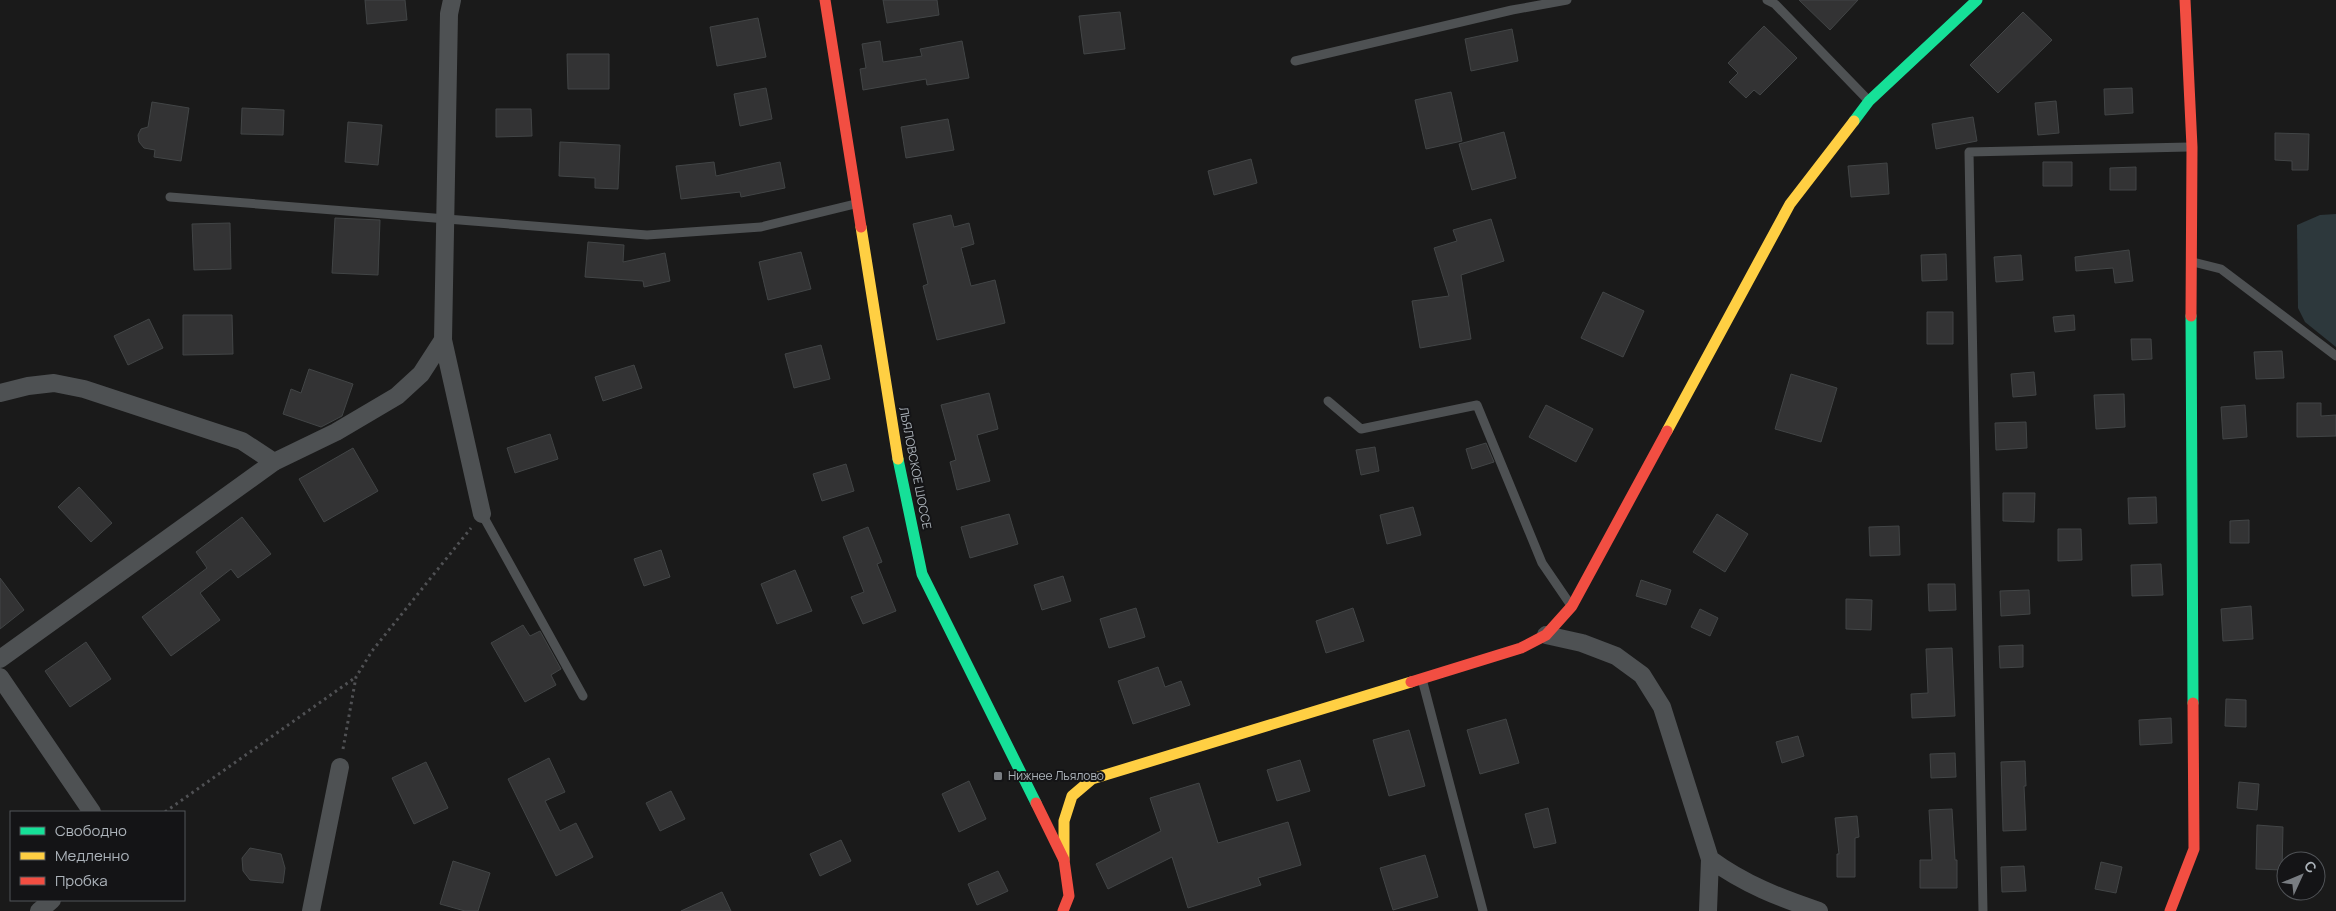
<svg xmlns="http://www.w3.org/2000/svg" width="2336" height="911" font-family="Manrope,sans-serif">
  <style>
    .water { fill: #2d383c }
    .building { fill: #333334; stroke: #424546 }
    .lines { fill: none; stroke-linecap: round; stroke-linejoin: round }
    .path { stroke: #505154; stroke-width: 3; stroke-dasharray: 2.5 4; stroke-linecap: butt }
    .lane { stroke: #4e5153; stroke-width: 9 }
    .street { stroke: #4e5153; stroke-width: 18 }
    .fast { stroke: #16e098; stroke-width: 11 }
    .slow { stroke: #ffcf43; stroke-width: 11 }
    .jam { stroke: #f24e42; stroke-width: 11 }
    .poi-dot { fill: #797d82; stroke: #141416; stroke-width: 2 }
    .labels { text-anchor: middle; stroke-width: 4; stroke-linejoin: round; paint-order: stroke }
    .street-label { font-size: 12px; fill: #acb3ba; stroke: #141416 }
    .poi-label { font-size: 12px; fill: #acb3ba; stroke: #141416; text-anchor: start }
  </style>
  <rect width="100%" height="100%" fill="#1a1a1a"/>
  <!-- water -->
  <path class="water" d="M 2336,214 L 2336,347 L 2305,322 L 2298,308 L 2297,225 L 2320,215 Z"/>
  <!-- building -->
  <path class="building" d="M 365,0 L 405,0 L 407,20 L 367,24 Z
    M 883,0 L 937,0 L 939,15 L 887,23 Z
    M 1799,0 L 1858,0 L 1830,30 Z
    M 1120,12 L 1125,49 L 1084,54 L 1079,16 Z
    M 2023,12 L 2052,40 L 1998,93 L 1970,65 Z
    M 758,18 L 766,57 L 717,66 L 710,27 Z
    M 1764,26 L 1797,58 L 1760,95 L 1754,90 L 1746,98 L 1729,82 L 1738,73 L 1728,63 Z
    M 1512,29 L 1518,61 L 1471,71 L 1465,39 Z
    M 880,41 L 883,62 L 922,56 L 920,49 L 962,41 L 969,78 L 927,85 L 926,79 L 863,90 L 860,69 L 866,68 L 862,44 Z
    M 567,54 L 609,54 L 609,89 L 568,89 Z
    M 766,88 L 772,119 L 740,126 L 734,94 Z
    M 2132,88 L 2133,113 L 2105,115 L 2104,89 Z
    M 1451,92 L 1462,141 L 1426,149 L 1415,100 Z
    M 2056,101 L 2059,133 L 2038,135 L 2035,103 Z
    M 152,102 L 189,108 L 181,161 L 154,157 L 155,150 L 144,148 L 139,142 L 138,135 L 141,129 L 148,127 Z
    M 242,108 L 284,110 L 283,135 L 241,134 Z
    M 496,109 L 531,109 L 532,136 L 496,137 Z
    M 1973,117 L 1977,141 L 1936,149 L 1932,124 Z
    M 948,119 L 954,150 L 906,158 L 901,127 Z
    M 348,122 L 382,125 L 378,165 L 345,162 Z
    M 1504,132 L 1516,178 L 1472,190 L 1459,144 Z
    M 2275,133 L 2309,134 L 2308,170 L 2292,170 L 2292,161 L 2275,160 Z
    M 560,142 L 620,145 L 618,189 L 595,188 L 595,178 L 559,176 Z
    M 1251,159 L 1257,183 L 1214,195 L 1208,171 Z
    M 714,162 L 716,176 L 780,162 L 785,188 L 741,197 L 740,192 L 681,199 L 676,166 Z
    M 2043,162 L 2072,162 L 2072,186 L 2043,186 Z
    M 1887,163 L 1889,194 L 1851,197 L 1848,166 Z
    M 2136,167 L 2136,190 L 2110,190 L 2110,168 Z
    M 951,215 L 954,227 L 969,223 L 974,244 L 961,248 L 971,286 L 995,280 L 1005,323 L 937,340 L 923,286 L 928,284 L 913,224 Z
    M 335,218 L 380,220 L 378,275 L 332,273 Z
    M 1491,219 L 1504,261 L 1461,275 L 1471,339 L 1420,348 L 1412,301 L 1449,296 L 1434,248 L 1457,241 L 1453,230 Z
    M 230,223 L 231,269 L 194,270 L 192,224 Z
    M 588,242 L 624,245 L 623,262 L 665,253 L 670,281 L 644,287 L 643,281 L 585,277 Z
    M 2129,250 L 2133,281 L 2115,283 L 2113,268 L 2076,271 L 2075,257 Z
    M 801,252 L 811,289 L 768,300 L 759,262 Z
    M 1946,254 L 1947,280 L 1922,281 L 1921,255 Z
    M 2021,255 L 2023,280 L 1996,282 L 1994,257 Z
    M 1603,292 L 1644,311 L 1623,357 L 1581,338 Z
    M 1927,312 L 1953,312 L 1953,344 L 1927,344 Z
    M 183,315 L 232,315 L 233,354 L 183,355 Z
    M 2074,315 L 2075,330 L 2055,332 L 2053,317 Z
    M 149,319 L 163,348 L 128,365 L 114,336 Z
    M 2131,339 L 2151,339 L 2152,359 L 2132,360 Z
    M 821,345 L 830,379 L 794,388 L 785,354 Z
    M 2282,351 L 2284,378 L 2256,379 L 2254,352 Z
    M 634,365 L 642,388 L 603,401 L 595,377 Z
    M 309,369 L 353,384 L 342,416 L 321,427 L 283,414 L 291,389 L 301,393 Z
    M 2034,372 L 2036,395 L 2013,397 L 2011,374 Z
    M 1791,374 L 1837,388 L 1821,442 L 1775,429 Z
    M 989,393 L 998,429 L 977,435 L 990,481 L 957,490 L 950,462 L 956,460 L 941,405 Z
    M 2124,394 L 2125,427 L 2096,429 L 2094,395 Z
    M 2297,403 L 2321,403 L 2321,416 L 2336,415 L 2336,436 L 2297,437 Z
    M 1546,405 L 1593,429 L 1576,462 L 1529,437 Z
    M 2245,405 L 2247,437 L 2223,439 L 2221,407 Z
    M 2026,422 L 2027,448 L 1996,450 L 1995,423 Z
    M 550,434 L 558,459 L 515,473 L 507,448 Z
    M 1486,443 L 1494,462 L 1472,469 L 1466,449 Z
    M 1375,447 L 1379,471 L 1361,475 L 1356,450 Z
    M 353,448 L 378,491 L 324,522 L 299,479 Z
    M 846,464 L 854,491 L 822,501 L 813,474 Z
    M 79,487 L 112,523 L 91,542 L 58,507 Z
    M 2003,493 L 2035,493 L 2034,522 L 2003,521 Z
    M 2156,497 L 2157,523 L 2129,524 L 2128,498 Z
    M 1413,507 L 1421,535 L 1387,544 L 1380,515 Z
    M 1009,514 L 1018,544 L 970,558 L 961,527 Z
    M 1717,514 L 1748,534 L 1725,572 L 1693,552 Z
    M 242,517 L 271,554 L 238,578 L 231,569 L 200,593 L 220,620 L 171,656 L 142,617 L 207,568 L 196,552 Z
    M 2249,520 L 2249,543 L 2230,543 L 2230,521 Z
    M 1899,526 L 1900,555 L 1870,556 L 1869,527 Z
    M 868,527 L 882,562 L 877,564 L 896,611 L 863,624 L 851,597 L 864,592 L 843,537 Z
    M 2058,529 L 2081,529 L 2082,560 L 2058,561 Z
    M 661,550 L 670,577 L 644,586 L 634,559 Z
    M 2161,564 L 2163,595 L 2132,596 L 2131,565 Z
    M 795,570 L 812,611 L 777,624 L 761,584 Z
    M 1063,576 L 1071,601 L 1042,610 L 1034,585 Z
    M 0,578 L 24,610 L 0,629 Z
    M 1641,580 L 1671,590 L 1666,605 L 1636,596 Z
    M 1928,584 L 1955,584 L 1956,610 L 1929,611 Z
    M 2029,590 L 2030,614 L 2001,616 L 2000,591 Z
    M 1846,599 L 1872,600 L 1871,630 L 1846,629 Z
    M 2251,606 L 2253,639 L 2223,641 L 2221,609 Z
    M 1136,608 L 1145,637 L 1109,648 L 1100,619 Z
    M 1353,608 L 1364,641 L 1326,653 L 1316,621 Z
    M 1700,609 L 1718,618 L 1710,636 L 1691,627 Z
    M 523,625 L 530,636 L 540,631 L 561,669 L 551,675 L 556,685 L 525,702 L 491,643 Z
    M 86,642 L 111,679 L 70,707 L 45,671 Z
    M 2023,645 L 2023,667 L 2000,668 L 1999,646 Z
    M 1952,648 L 1955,716 L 1912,718 L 1911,694 L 1928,693 L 1926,649 Z
    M 1158,667 L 1165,687 L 1181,681 L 1190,705 L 1133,724 L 1118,681 Z
    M 2226,699 L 2246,700 L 2246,727 L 2225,726 Z
    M 2171,718 L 2172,743 L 2140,745 L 2139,720 Z
    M 1506,719 L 1519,763 L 1480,774 L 1467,730 Z
    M 1409,730 L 1425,786 L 1389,796 L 1373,740 Z
    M 1798,736 L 1804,756 L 1782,763 L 1776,742 Z
    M 1955,753 L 1956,777 L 1931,778 L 1930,754 Z
    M 549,758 L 565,792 L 545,801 L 560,831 L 576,823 L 593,857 L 556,876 L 508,779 Z
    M 1300,760 L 1310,791 L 1277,801 L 1267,770 Z
    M 2025,761 L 2026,786 L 2024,786 L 2026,830 L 2003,831 L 2001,762 Z
    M 426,762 L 448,808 L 414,824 L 392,778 Z
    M 969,781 L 986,819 L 959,832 L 942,794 Z
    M 2239,782 L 2259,784 L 2257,810 L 2237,808 Z
    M 1199,783 L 1218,843 L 1288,822 L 1301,865 L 1258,878 L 1261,885 L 1188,908 L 1172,857 L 1108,889 L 1096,864 L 1161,831 L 1150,798 Z
    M 671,791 L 685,819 L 660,831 L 646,803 Z
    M 1548,808 L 1556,843 L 1534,848 L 1525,814 Z
    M 1952,809 L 1955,860 L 1957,860 L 1957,888 L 1920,888 L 1920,860 L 1932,860 L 1929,810 Z
    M 1857,816 L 1859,837 L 1855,838 L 1855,877 L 1837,877 L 1837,854 L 1839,854 L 1835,818 Z
    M 2257,825 L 2283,827 L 2282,870 L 2256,869 Z
    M 841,840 L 851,861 L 820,876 L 810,854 Z
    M 250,848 L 281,854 L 285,868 L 283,883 L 250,880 L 243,871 L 242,858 Z
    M 1425,855 L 1438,897 L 1393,910 L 1380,868 Z
    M 453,861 L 490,873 L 478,911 L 465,911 L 440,904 Z
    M 2101,862 L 2122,867 L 2116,893 L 2095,889 Z
    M 2024,866 L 2026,891 L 2002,892 L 2001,867 Z
    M 998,871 L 1008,891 L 977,905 L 968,884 Z
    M 722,892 L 731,911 L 681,911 Z"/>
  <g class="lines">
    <!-- path -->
    <path class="path" d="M 343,749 L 356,677 L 372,651 L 471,528
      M 165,812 L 356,677"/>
    <!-- lane -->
    <path class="lane" d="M 1767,0 L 1775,4 L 1868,100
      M 1295,61 L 1512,10 L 1567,0
      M 170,197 L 647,235 L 761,227 L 855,204
      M 2193,262 L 2221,269 L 2336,356
      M 1328,401 L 1361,429 L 1477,405 L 1542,563 L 1570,604
      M 482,514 L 583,696
      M 1422,679 L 1483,911
      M 1983,911 L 1969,152 L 2189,147"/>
    <!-- street -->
    <path class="street" d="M 452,0 L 449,14 L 443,340 L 482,514
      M 0,393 L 28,386 L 54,383 L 84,389 L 242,441 L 274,462
      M 1546,635 L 1582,643 L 1616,656 L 1642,675 L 1662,707 L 1710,859 L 1708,911
      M 0,659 L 274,462 L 336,432 L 397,396 L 421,374 L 443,340
      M 0,677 L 92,812
      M 1710,859 C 1744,884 1780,898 1819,911
      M 39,911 L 52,900
      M 311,911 L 340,767"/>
    <!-- fast -->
    <path class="fast" d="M 1854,121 L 1869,101 L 1977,0
      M 2191,316 L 2193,703
      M 898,459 L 922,574 L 1036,803"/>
    <!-- slow -->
    <path class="slow" d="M 861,227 L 898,459
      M 1667,431 L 1790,204 L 1854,121
      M 1064,860 L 1064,821 L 1072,796 L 1092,779 L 1411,682"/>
    <!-- jam -->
    <path class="jam" d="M 825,0 L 861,227
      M 2185,0 L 2192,147 L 2191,316
      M 1411,682 L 1521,648 L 1546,635 L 1572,606 L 1667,431
      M 1036,803 L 1064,860 L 1069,896 L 1063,911
      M 2170,911 L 2194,849 L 2193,703"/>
  </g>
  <!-- markers -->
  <rect class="poi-dot" x="993" y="771" width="10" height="10" rx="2.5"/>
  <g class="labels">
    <!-- street labels -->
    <g class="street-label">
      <text transform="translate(915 468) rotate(79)" y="4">ЛЬЯЛОВСКОЕ ШОССЕ</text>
    </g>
    <!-- poi labels -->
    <g class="poi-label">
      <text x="1008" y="780">Нижнее Льялово</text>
    </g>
  </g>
  <!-- legend -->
  <rect x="10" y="811" width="175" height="90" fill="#141416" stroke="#515458"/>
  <rect x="20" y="827" width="25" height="8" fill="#16e098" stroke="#515458"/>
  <text x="55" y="836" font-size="15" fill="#acb3ba">Свободно</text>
  <rect x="20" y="852" width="25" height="8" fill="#ffcf43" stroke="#515458"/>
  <text x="55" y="861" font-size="15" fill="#acb3ba">Медленно</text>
  <rect x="20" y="877" width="25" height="8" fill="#f24e42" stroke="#515458"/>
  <text x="55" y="886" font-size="15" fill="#acb3ba">Пробка</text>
  <!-- north arrow -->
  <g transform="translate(2301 876) rotate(46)"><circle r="24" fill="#141416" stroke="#515458"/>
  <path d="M0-4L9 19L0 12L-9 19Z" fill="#797d82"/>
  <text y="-8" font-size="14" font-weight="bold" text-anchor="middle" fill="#acb3ba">С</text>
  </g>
</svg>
